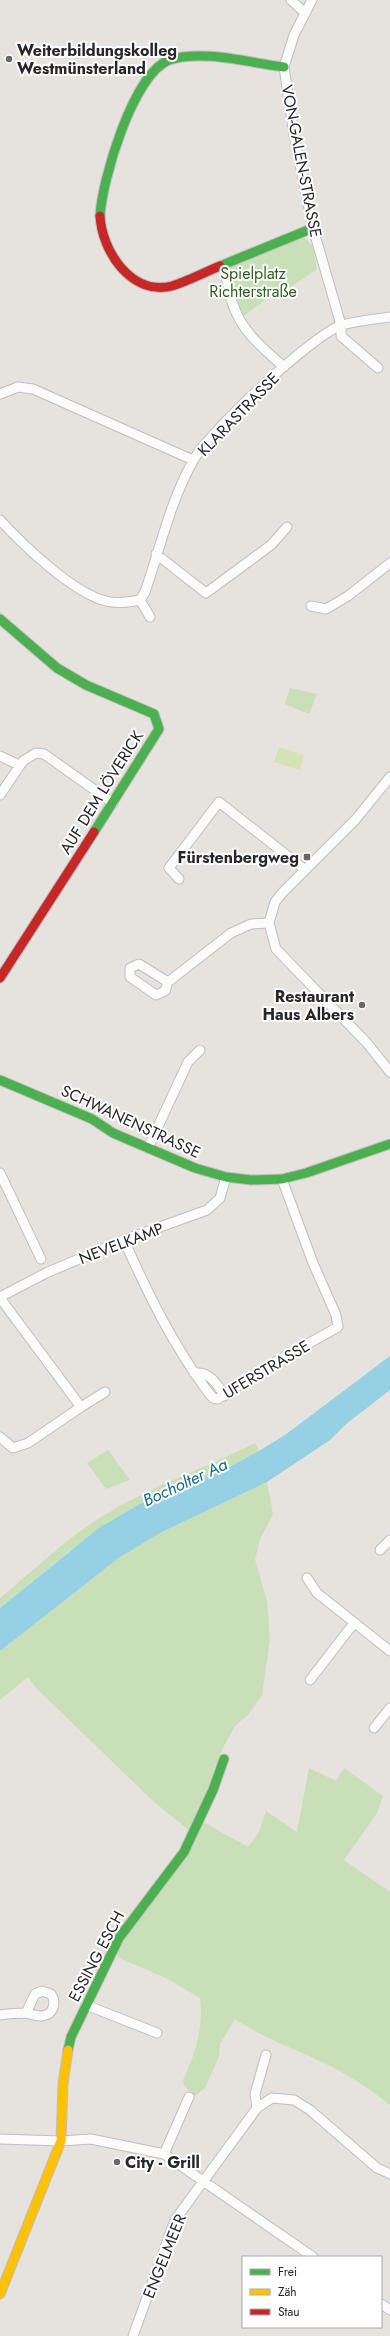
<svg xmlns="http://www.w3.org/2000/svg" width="390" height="2336" font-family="Jost,sans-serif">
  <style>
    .green { fill: #c9dfb8 }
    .pitch { fill: #d3e3b6 }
    .water { fill: #95d0e4 }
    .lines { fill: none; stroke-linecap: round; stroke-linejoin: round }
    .street-casing { stroke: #c0bebf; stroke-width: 11 }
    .fast-casing { stroke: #c0bebf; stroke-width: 11 }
    .slow-casing { stroke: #c0bebf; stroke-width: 11 }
    .jam-casing { stroke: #c0bebf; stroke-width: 11 }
    .street { stroke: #fbfbfa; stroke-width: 9 }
    .fast { stroke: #4caf50; stroke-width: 9 }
    .slow { stroke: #ffc107; stroke-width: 9 }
    .jam { stroke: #c62828; stroke-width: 9 }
    .poi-dot { fill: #6a6867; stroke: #fff; stroke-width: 1.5 }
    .labels { text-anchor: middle; stroke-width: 4; stroke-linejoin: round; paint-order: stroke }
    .poi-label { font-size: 16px; font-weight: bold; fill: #272727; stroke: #fff; text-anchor: start }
    .street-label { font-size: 16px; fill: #272727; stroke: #fff }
    .park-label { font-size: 16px; fill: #2b5e1d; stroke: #fff }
    .water-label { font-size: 17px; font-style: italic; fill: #15658e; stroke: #fff }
  </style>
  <rect width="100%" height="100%" fill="#e6e2de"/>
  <!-- green -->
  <path class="green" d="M 303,237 L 313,246 L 317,269 L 289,288 L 276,292 L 242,317 L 231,292 L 227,269 Z
    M 290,688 L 317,694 L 309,714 L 285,704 Z
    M 255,1443 L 259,1451 L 71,1550 L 0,1608 L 0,1598 C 31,1573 59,1545 92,1523 C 143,1489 201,1470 255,1443 Z
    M 108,1450 L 130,1480 L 106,1489 L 87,1463 Z
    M 267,1482 L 273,1514 L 260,1539 L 255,1560 L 267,1601 L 270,1639 L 262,1695 L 249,1714 L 235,1726 L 225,1744 L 215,1766 L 208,1789 L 190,1831 L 154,1802 L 35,1687 L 28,1677 L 0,1700 L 0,1651 L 120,1557 L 162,1532 Z
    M 309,1768 L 336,1781 L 344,1768 L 383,1796 L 377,1813 L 344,1860 L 390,1892 L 390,2105 C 372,2091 354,2078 334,2068 C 301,2051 266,2040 235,2019 L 220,2044 L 219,2057 L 205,2088 L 195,2096 L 184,2085 L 183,2080 C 195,2056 204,2026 200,1998 L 166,1978 L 119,1958 L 115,1952 L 203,1822 L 248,1847 L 259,1832 L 266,1811 L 297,1832 Z"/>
  <!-- pitch -->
  <path class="pitch" d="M 279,747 L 304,755 L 300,770 L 274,762 Z"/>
  <!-- water -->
  <path class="water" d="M 390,1356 L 390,1390 L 346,1424 L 330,1440 L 267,1482 L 162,1532 L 120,1557 L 0,1651 L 0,1608 L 99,1528 L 140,1504 L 222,1471 L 259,1451 L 285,1435 Z"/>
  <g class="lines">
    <!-- street casing -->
    <g class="street-casing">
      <path id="street" d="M 291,0 L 305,13
        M 312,0 L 294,35 L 284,67 L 294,135 L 313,228 L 341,325 L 341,336 L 378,368
        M 224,264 C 232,320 243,331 284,367
        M 0,394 L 18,387 L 33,389 L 193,460
        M 0,520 C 23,545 73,593 106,601 C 117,604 130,602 140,600
        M 156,554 L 206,593 L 271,545 L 287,527
        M 140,600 L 145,592 C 160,549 170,502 193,461 C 208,433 312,335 342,325 C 357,321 375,319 390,317
        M 140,600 L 150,617
        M 311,606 L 326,609 L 348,596 L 390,563
        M 0,756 L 19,765
        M 390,777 L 356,819 L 283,892 L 275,902 L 269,923 L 276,949 L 367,1043 L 390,1072
        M 0,795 L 23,761 L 36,753 L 44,754 L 113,803
        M 179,879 L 169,868 L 219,802 L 304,869
        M 168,982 L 165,991 L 156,995 L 130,977 L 130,968 L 139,964 L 168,982 L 231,933 L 251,924 L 269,923
        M 148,1148 L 188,1062 L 200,1050
        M 0,1173 L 41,1259
        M 124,1240 C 148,1294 173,1345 208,1392 L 213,1398 L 218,1399 L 268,1366 L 338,1327 L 336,1315 L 313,1263 L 282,1179
        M 0,1297 L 46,1273 L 124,1240 L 207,1210 L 220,1198 L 226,1177
        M 0,1298 L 81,1407 L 28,1443 L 13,1448 L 0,1437
        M 194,1373 C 208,1371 218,1384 224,1396
        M 81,1407 L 105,1392
        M 380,1550 L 390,1540
        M 307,1578 L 317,1593 L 390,1651
        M 310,1680 L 354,1623
        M 374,1728 L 390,1708
        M 86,2005 L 157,2033
        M 0,2015 C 8,2014 17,2013 26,2013 C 31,2014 36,2016 42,2016 C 53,2015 57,2003 51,1994 L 42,1991 L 35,1994 L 26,2013
        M 257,2108 L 255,2094 L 266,2055
        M 0,2139 L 61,2141 L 91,2139 L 164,2154 L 313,2257
        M 164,2154 L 189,2097
        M 381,2304 L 390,2310
        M 133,2336 L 175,2220 L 257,2108 L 272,2098 L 294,2100 L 310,2110 L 377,2168 L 390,2174"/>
    </g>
    <!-- fast casing -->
    <g class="fast-casing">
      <path id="fast" d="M 100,216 C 102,180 133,74 169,60 C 200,49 251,63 284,67
        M 220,266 L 313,228
        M 0,619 L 57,668 L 86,685 L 154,714 L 159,729 L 94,832
        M 0,1080 L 92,1119 L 113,1133 L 195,1168 L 226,1177 L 251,1180 L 282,1179 L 306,1173 L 390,1144
        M 68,2050 L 71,2037 L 119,1938 L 184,1852 L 213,1790 L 224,1759"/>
    </g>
    <!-- slow casing -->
    <g class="slow-casing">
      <path id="slow" d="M 0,2294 L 61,2141 L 63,2084 L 68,2050"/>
    </g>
    <!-- jam casing -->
    <g class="jam-casing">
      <path id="jam" d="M 100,216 C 102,251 131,296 172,286 C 188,281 205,272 220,266
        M 0,978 L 94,832"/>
    </g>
    <!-- street -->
    <use href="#street" class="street"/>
    <!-- fast -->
    <use href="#fast" class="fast"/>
    <!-- slow -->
    <use href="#slow" class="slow"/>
    <!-- jam -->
    <use href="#jam" class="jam"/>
  </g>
  <!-- markers -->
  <g class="poi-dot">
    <circle cx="9" cy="59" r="4"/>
    <rect x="303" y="853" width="8" height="8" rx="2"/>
    <circle cx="362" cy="1005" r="4"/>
    <circle cx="117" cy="2162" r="4"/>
  </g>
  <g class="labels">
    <!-- poi labels -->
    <g class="poi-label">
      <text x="17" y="56">Weiterbildungskolleg<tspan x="17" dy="18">Westmünsterland</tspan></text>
      <text x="299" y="863" text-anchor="end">Fürstenbergweg</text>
      <text x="354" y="1002" text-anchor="end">Restaurant<tspan x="354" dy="18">Haus Albers</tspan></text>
      <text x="125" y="2168">City - Grill</text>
    </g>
    <!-- street labels -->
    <g class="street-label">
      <text transform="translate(302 161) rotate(79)" y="6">VON-GALEN-STRASSE</text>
      <text transform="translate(238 414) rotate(-46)" y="6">KLARASTRASSE</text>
      <text transform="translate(101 792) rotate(-58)" y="6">AUF DEM LÖVERICK</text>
      <text transform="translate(131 1121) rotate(25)" y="6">SCHWANENSTRASSE</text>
      <text transform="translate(121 1243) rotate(-21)" y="6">NEVELKAMP</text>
      <text transform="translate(266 1369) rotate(-31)" y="6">UFERSTRASSE</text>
      <text transform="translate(96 1956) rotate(-62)" y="6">ESSING ESCH</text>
      <text transform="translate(164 2256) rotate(-68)" y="6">ENGELMEER</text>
    </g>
    <!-- park labels -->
    <g class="park-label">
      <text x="253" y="279">Spielplatz<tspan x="253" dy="18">Richterstraße</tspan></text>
    </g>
    <!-- water labels -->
    <g class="water-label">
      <text transform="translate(185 1482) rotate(-25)" y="6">Bocholter Aa</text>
    </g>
  </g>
  <!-- legend -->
  <rect x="242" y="2256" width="140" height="72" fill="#ffffff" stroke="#a9a9a9"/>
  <rect x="250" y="2269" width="20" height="6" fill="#4caf50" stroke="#a9a9a9"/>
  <text x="278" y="2276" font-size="12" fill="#272727">Frei</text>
  <rect x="250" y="2289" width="20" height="6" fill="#ffc107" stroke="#a9a9a9"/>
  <text x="278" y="2296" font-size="12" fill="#272727">Zäh</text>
  <rect x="250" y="2309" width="20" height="6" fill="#c62828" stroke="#a9a9a9"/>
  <text x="278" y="2316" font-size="12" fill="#272727">Stau</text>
</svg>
